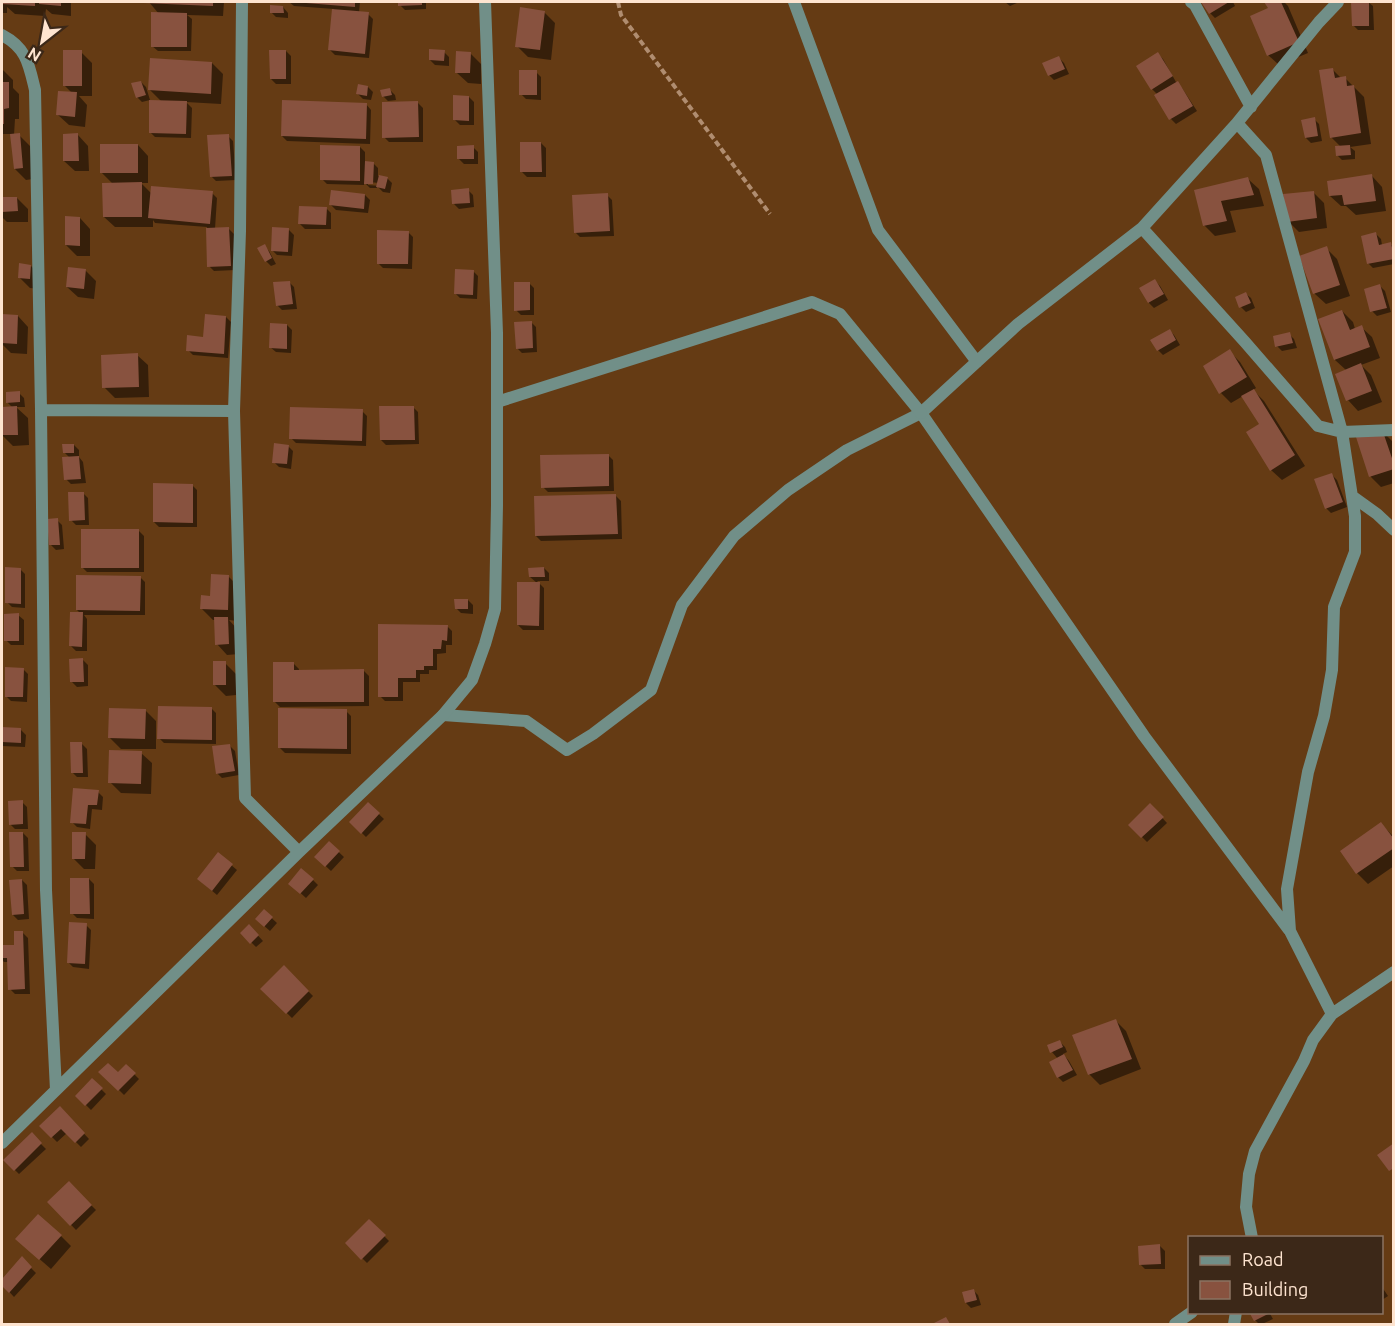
<svg xmlns="http://www.w3.org/2000/svg" width="1395" height="1326" font-family="Ubuntu,sans-serif">
  <style>
    .shadow { fill: #0007; fill-rule: evenodd }
    .building { fill: #88523f }
    .lines { fill: none; stroke-linecap: round; stroke-linejoin: round }
    .path { stroke: #b08d70; stroke-width: 4; stroke-dasharray: 6 3; stroke-linecap: butt }
    .lane { stroke: #718f88; stroke-width: 12 }
    .street { stroke: #718f88; stroke-width: 12 }
  </style>
  <rect width="100%" height="100%" fill="#653b14"/>
  <!-- shadow -->
  <path class="shadow" d="M 2,2 L 4,3 L 4,2 L 39,2 L 41,4 L 41,2 L 71,2 L 71,16 L 52,14 L 46,9 L 45,16 L 15,14 L 7,7 L 7,13 L 2,13 Z
    M 149,2 L 224,2 L 223,16 L 187,15 L 192,19 L 191,51 L 158,51 L 152,46 L 159,14 Z
    M 289,2 L 360,2 L 359,13 L 368,14 L 373,19 L 369,58 L 335,55 L 330,50 L 334,9 L 294,6 Z
    M 400,2 L 426,2 L 426,9 L 405,10 L 400,5 Z
    M 1005,2 L 1019,2 L 1010,6 Z
    M 1203,2 L 1233,2 L 1235,6 L 1215,18 L 1210,13 Z
    M 1266,2 L 1284,2 L 1288,6 L 1308,53 L 1279,65 L 1268,55 L 1270,9 Z
    M 1353,2 L 1368,2 L 1373,6 L 1374,30 L 1358,30 L 1353,25 Z
    M 283,7 L 288,13 L 288,18 L 276,17 L 271,12 Z
    M 544,12 L 555,23 L 551,60 L 528,57 L 517,46 Z
    M 286,51 L 291,56 L 291,84 L 276,84 L 271,79 Z
    M 81,52 L 92,63 L 92,96 L 79,96 L 87,105 L 85,127 L 69,125 L 58,115 L 73,94 L 65,86 Z
    M 444,52 L 449,57 L 449,66 L 435,65 L 430,60 Z
    M 470,53 L 481,64 L 481,84 L 468,83 L 457,73 Z
    M 1158,54 L 1163,59 L 1176,82 L 1182,88 L 1197,111 L 1176,124 L 1171,119 L 1156,96 L 1158,95 L 1152,89 Z
    M 1059,58 L 1064,63 L 1069,74 L 1054,80 L 1049,75 Z
    M 212,63 L 223,74 L 221,104 L 186,102 L 192,108 L 191,138 L 155,137 L 150,132 L 162,102 L 150,90 Z
    M 2,69 L 13,80 L 13,88 L 19,94 L 19,119 L 15,119 L 14,135 L 19,135 L 30,146 L 33,179 L 26,180 L 15,169 L 12,134 L 2,134 Z
    M 1333,70 L 1341,78 L 1345,78 L 1364,97 L 1371,144 L 1350,147 L 1355,151 L 1355,159 L 1342,160 L 1337,155 L 1341,147 L 1331,137 Z
    M 536,72 L 541,77 L 541,100 L 526,99 L 521,94 Z
    M 141,82 L 146,87 L 150,100 L 142,102 L 137,97 Z
    M 368,87 L 373,92 L 371,100 L 363,99 L 358,94 Z
    M 390,90 L 395,95 L 396,100 L 388,101 L 383,96 Z
    M 469,97 L 474,102 L 474,125 L 460,125 L 455,120 Z
    M 418,103 L 423,108 L 423,142 L 389,142 L 384,137 Z
    M 366,104 L 371,110 L 370,144 L 287,141 L 282,136 Z
    M 1314,119 L 1319,124 L 1322,141 L 1311,143 L 1306,138 Z
    M 78,135 L 88,146 L 89,171 L 75,171 L 64,161 Z
    M 228,136 L 233,141 L 236,180 L 216,181 L 211,176 Z
    M 541,143 L 546,148 L 546,177 L 527,177 L 522,172 Z
    M 138,145 L 148,156 L 148,183 L 141,183 L 152,194 L 212,193 L 217,198 L 215,229 L 229,229 L 234,234 L 235,270 L 214,271 L 209,266 L 207,227 L 155,223 L 153,220 L 153,227 L 115,227 L 104,217 L 113,184 L 101,172 Z
    M 360,147 L 365,152 L 365,163 L 373,163 L 378,168 L 378,176 L 387,178 L 392,183 L 390,193 L 383,192 L 377,186 L 377,188 L 370,188 L 364,182 L 364,185 L 327,184 L 322,179 ZM 368,182 L 380,183 L 380,186 L 368,185 Z
    M 473,147 L 478,152 L 478,164 L 464,164 L 459,159 Z
    M 1372,176 L 1382,187 L 1386,211 L 1356,215 L 1346,206 L 1341,206 L 1330,196 Z
    M 1248,179 L 1259,189 L 1264,206 L 1230,211 L 1236,232 L 1215,236 L 1204,225 L 1196,191 Z
    M 468,190 L 473,195 L 474,207 L 459,209 L 454,204 Z
    M 1313,192 L 1324,203 L 1327,228 L 1299,232 L 1288,221 Z
    M 365,195 L 370,200 L 368,213 L 336,210 L 331,205 Z
    M 607,195 L 612,200 L 614,236 L 580,237 L 575,232 Z
    M 17,198 L 28,209 L 28,222 L 7,222 L 2,217 L 2,199 Z
    M 326,208 L 331,213 L 331,229 L 305,229 L 300,224 Z
    M 80,218 L 90,229 L 90,256 L 77,256 L 66,245 Z
    M 289,230 L 294,235 L 292,256 L 277,255 L 272,250 Z
    M 408,232 L 413,237 L 412,269 L 383,268 L 378,263 Z
    M 1376,234 L 1381,239 L 1382,245 L 1390,244 L 1394,247 L 1394,264 L 1373,268 L 1368,263 Z
    M 264,246 L 269,251 L 276,264 L 271,266 L 266,261 Z
    M 1326,248 L 1337,259 L 1350,296 L 1326,304 L 1315,294 L 1301,257 Z
    M 31,266 L 42,277 L 40,289 L 30,288 L 19,277 Z
    M 85,270 L 96,281 L 94,299 L 78,297 L 67,287 Z
    M 473,271 L 478,276 L 477,299 L 460,298 L 455,293 Z
    M 1155,281 L 1160,286 L 1168,300 L 1154,308 L 1149,303 L 1141,288 Z
    M 289,282 L 294,287 L 297,309 L 282,310 L 277,305 Z
    M 529,283 L 534,288 L 534,315 L 521,315 L 516,310 Z
    M 1380,286 L 1385,291 L 1391,312 L 1377,316 L 1372,311 Z
    M 1246,294 L 1251,298 L 1255,308 L 1246,312 L 1241,307 Z
    M 1342,311 L 1353,322 L 1355,329 L 1361,327 L 1372,337 L 1380,358 L 1361,365 L 1371,375 L 1382,402 L 1358,411 L 1348,400 L 1336,374 L 1346,370 L 1335,360 Z
    M 2,315 L 18,316 L 28,327 L 27,354 L 11,353 L 2,344 Z
    M 226,317 L 231,322 L 228,358 L 193,355 L 188,350 L 205,339 Z
    M 531,322 L 536,327 L 537,352 L 522,353 L 517,348 Z
    M 287,325 L 292,330 L 291,353 L 276,352 L 270,347 Z
    M 1169,330 L 1174,335 L 1180,345 L 1163,355 L 1158,350 Z
    M 1289,334 L 1294,339 L 1297,348 L 1282,351 L 1277,346 Z
    M 1229,351 L 1240,362 L 1256,388 L 1253,390 L 1264,401 L 1305,466 L 1282,480 L 1271,470 L 1261,425 L 1243,396 L 1231,403 L 1221,393 Z
    M 137,355 L 148,365 L 149,397 L 115,398 L 104,387 Z
    M 19,393 L 24,398 L 25,407 L 16,407 L 28,418 L 29,445 L 13,446 L 2,435 L 2,408 L 13,408 L 7,402 Z
    M 413,407 L 418,412 L 419,444 L 386,445 L 381,440 Z
    M 362,411 L 367,416 L 366,446 L 296,443 L 291,438 Z
    M 1381,430 L 1392,441 L 1394,445 L 1394,483 L 1381,487 L 1371,477 L 1358,438 Z
    M 74,445 L 79,450 L 79,457 L 83,462 L 86,483 L 71,484 L 66,479 L 70,458 L 64,452 Z
    M 288,446 L 293,451 L 291,469 L 279,467 L 274,462 Z
    M 608,455 L 613,460 L 614,491 L 548,492 L 543,487 Z
    M 1332,475 L 1337,480 L 1347,507 L 1331,513 L 1326,508 Z
    M 192,485 L 197,490 L 197,527 L 159,527 L 154,522 Z
    M 83,493 L 88,498 L 89,525 L 76,525 L 71,520 Z
    M 616,496 L 621,501 L 622,539 L 541,541 L 536,536 Z
    M 57,520 L 62,525 L 64,549 L 56,550 L 51,545 Z
    M 139,531 L 144,536 L 144,572 L 87,572 L 82,567 Z
    M 544,568 L 549,573 L 549,581 L 537,581 L 544,588 L 544,630 L 523,630 L 518,625 L 537,583 L 530,577 Z
    M 20,569 L 25,574 L 25,608 L 12,607 L 7,602 Z
    M 228,576 L 239,587 L 238,621 L 229,620 L 238,630 L 239,654 L 227,655 L 217,644 L 216,620 L 213,620 L 202,609 Z
    M 140,577 L 145,582 L 145,615 L 84,615 L 87,619 L 87,651 L 76,651 L 71,646 L 81,614 L 77,610 Z
    M 468,600 L 473,605 L 473,614 L 461,613 L 456,608 Z
    M 18,615 L 24,620 L 24,645 L 11,645 L 6,640 Z
    M 447,626 L 452,631 L 452,645 L 446,645 L 446,653 L 437,654 L 437,670 L 429,670 L 429,674 L 420,674 L 420,682 L 403,682 L 403,701 L 385,701 L 380,696 Z
    M 83,660 L 88,665 L 88,686 L 77,687 L 72,682 Z
    M 225,663 L 236,674 L 236,695 L 226,696 L 215,685 Z
    M 294,664 L 299,669 L 299,671 L 364,671 L 369,676 L 369,706 L 280,707 L 275,702 Z
    M 23,669 L 28,674 L 27,702 L 11,701 L 6,696 Z
    M 211,708 L 216,713 L 216,744 L 164,743 L 159,738 Z
    M 145,710 L 156,721 L 156,749 L 121,749 L 110,738 Z
    M 346,711 L 351,716 L 351,754 L 285,753 L 280,748 Z
    M 2,729 L 21,730 L 26,735 L 25,747 L 2,746 Z
    M 82,744 L 87,749 L 88,777 L 77,777 L 72,772 Z
    M 230,746 L 235,751 L 239,775 L 222,778 L 217,773 Z
    M 141,753 L 152,763 L 151,794 L 121,793 L 110,782 Z
    M 98,792 L 103,797 L 102,810 L 92,809 L 90,829 L 77,827 L 72,822 Z
    M 22,802 L 27,807 L 28,829 L 15,829 L 10,824 Z
    M 368,804 L 384,819 L 366,837 L 351,822 Z
    M 1150,805 L 1167,823 L 1147,842 L 1130,825 Z
    M 1381,824 L 1394,837 L 1394,866 L 1368,884 L 1357,873 Z
    M 23,833 L 28,838 L 29,871 L 17,871 L 12,866 Z
    M 85,834 L 96,845 L 95,869 L 84,869 L 73,858 Z
    M 329,843 L 344,857 L 331,871 L 316,857 Z
    M 218,854 L 237,870 L 217,895 L 204,884 Z
    M 89,879 L 94,884 L 94,919 L 77,918 L 72,913 Z
    M 22,880 L 27,885 L 29,919 L 18,920 L 13,915 Z
    M 313,880 L 318,885 L 306,898 L 295,888 Z
    M 264,911 L 277,923 L 270,931 L 262,924 Z
    M 86,925 L 91,930 L 89,969 L 73,967 L 68,962 Z
    M 249,926 L 263,941 L 256,947 L 242,933 Z
    M 23,933 L 28,938 L 30,994 L 15,994 L 10,989 L 9,962 L 4,962 L 2,960 L 2,947 L 16,946 Z
    M 284,967 L 313,996 L 292,1018 L 262,989 Z
    M 1116,1021 L 1126,1031 L 1141,1069 L 1100,1085 L 1089,1074 Z
    M 1060,1042 L 1065,1047 L 1067,1052 L 1063,1054 L 1069,1061 L 1077,1075 L 1063,1082 L 1058,1077 L 1058,1059 L 1052,1052 Z
    M 126,1066 L 139,1079 L 124,1095 L 101,1072 L 118,1074 Z
    M 92,1080 L 106,1094 L 91,1110 L 77,1096 Z
    M 60,1108 L 89,1139 L 81,1147 L 67,1133 L 57,1142 L 41,1126 Z
    M 32,1135 L 46,1149 L 19,1174 L 5,1160 Z
    M 69,1183 L 96,1210 L 76,1230 L 49,1202 Z
    M 369,1221 L 389,1241 L 367,1263 L 347,1243 Z
    M 61,1236 L 71,1246 L 51,1269 L 28,1249 Z
    M 1160,1246 L 1165,1251 L 1165,1269 L 1145,1269 L 1140,1264 Z
    M 22,1259 L 36,1273 L 14,1297 L 2,1284 L 2,1281 Z
    M 1382,1287 L 1388,1296 L 1382,1300 Z
    M 973,1290 L 978,1295 L 981,1305 L 971,1308 L 966,1303 Z
    M 1269,1312 L 1273,1319 L 1262,1324 L 1259,1324 L 1255,1320 Z"/>
  <!-- building -->
  <path class="building" d="M 3,2 L 35,2 L 35,6 L 2,4 Z
    M 39,2 L 61,2 L 61,6 L 39,4 Z
    M 143,2 L 213,2 L 213,6 L 143,3 Z
    M 306,2 L 355,2 L 355,7 L 306,3 Z
    M 398,2 L 422,2 L 422,5 L 398,6 Z
    M 1201,2 L 1229,2 L 1209,14 Z
    M 1264,2 L 1281,2 L 1299,42 L 1267,56 L 1250,16 L 1268,8 Z
    M 1351,2 L 1369,2 L 1369,26 L 1352,26 Z
    M 270,5 L 283,6 L 284,13 L 270,13 Z
    M 520,7 L 545,11 L 540,50 L 515,47 Z
    M 332,9 L 369,12 L 365,54 L 328,50 Z
    M 151,12 L 187,13 L 187,47 L 151,47 Z
    M 429,49 L 445,50 L 444,61 L 429,60 Z
    M 63,50 L 82,50 L 82,86 L 63,86 Z
    M 269,50 L 286,50 L 286,79 L 270,79 Z
    M 456,51 L 471,52 L 470,73 L 455,73 Z
    M 1158,52 L 1173,76 L 1151,90 L 1136,66 Z
    M 1059,56 L 1065,69 L 1048,76 L 1042,63 Z
    M 150,58 L 212,62 L 211,94 L 148,90 Z
    M 1333,68 L 1335,78 L 1346,76 L 1347,86 L 1354,85 L 1361,133 L 1330,138 L 1319,70 Z
    M 519,70 L 537,70 L 537,95 L 519,95 Z
    M 141,81 L 146,95 L 136,98 L 131,83 Z
    M 1178,81 L 1193,106 L 1169,120 L 1154,95 Z
    M 2,82 L 9,82 L 9,108 L 4,109 L 4,124 L 2,124 Z
    M 358,84 L 368,86 L 367,96 L 356,94 Z
    M 390,88 L 392,95 L 382,97 L 380,90 Z
    M 58,91 L 77,92 L 75,117 L 56,115 Z
    M 453,95 L 469,96 L 469,121 L 453,120 Z
    M 149,100 L 187,101 L 186,134 L 149,133 Z
    M 282,100 L 367,103 L 366,139 L 281,136 Z
    M 418,101 L 419,137 L 382,138 L 382,102 Z
    M 1315,117 L 1318,136 L 1305,138 L 1301,120 Z
    M 20,133 L 23,168 L 14,169 L 10,134 Z
    M 78,133 L 79,161 L 63,161 L 63,134 Z
    M 229,134 L 232,176 L 210,177 L 207,135 Z
    M 520,142 L 541,142 L 542,172 L 520,172 Z
    M 100,144 L 138,144 L 138,173 L 100,173 Z
    M 320,145 L 360,146 L 360,181 L 320,180 Z
    M 474,145 L 474,159 L 457,159 L 457,146 Z
    M 1350,145 L 1351,155 L 1336,156 L 1335,146 Z
    M 365,161 L 374,162 L 373,184 L 364,184 Z
    M 1372,174 L 1376,201 L 1344,205 L 1342,195 L 1329,196 L 1327,181 Z
    M 379,175 L 388,177 L 385,189 L 376,187 Z
    M 1248,177 L 1254,195 L 1221,201 L 1227,221 L 1203,226 L 1194,190 Z
    M 142,182 L 142,217 L 103,217 L 102,183 Z
    M 151,186 L 213,191 L 210,224 L 148,218 Z
    M 469,188 L 470,203 L 452,204 L 451,190 Z
    M 331,190 L 365,194 L 364,209 L 329,205 Z
    M 1314,191 L 1317,218 L 1287,222 L 1283,194 Z
    M 608,193 L 610,231 L 574,233 L 572,195 Z
    M 2,197 L 17,197 L 18,211 L 2,212 Z
    M 299,206 L 327,207 L 326,225 L 298,224 Z
    M 65,216 L 80,217 L 80,246 L 65,245 Z
    M 229,227 L 231,266 L 207,267 L 206,228 Z
    M 272,227 L 289,228 L 288,252 L 271,251 Z
    M 377,230 L 409,231 L 408,264 L 377,264 Z
    M 1376,232 L 1379,245 L 1391,242 L 1394,259 L 1367,264 L 1361,236 Z
    M 265,244 L 272,258 L 265,262 L 257,248 Z
    M 1327,246 L 1340,285 L 1313,294 L 1299,256 Z
    M 19,263 L 31,265 L 30,279 L 18,278 Z
    M 68,267 L 86,269 L 84,289 L 66,287 Z
    M 455,269 L 474,270 L 473,295 L 454,294 Z
    M 1155,279 L 1164,294 L 1148,303 L 1139,288 Z
    M 290,281 L 293,304 L 276,306 L 273,282 Z
    M 514,282 L 530,282 L 530,310 L 514,311 Z
    M 1380,284 L 1387,308 L 1370,312 L 1364,289 Z
    M 1246,292 L 1251,303 L 1239,308 L 1235,297 Z
    M 1342,310 L 1350,330 L 1362,325 L 1370,347 L 1334,360 L 1318,319 Z
    M 2,314 L 18,315 L 17,344 L 2,343 Z
    M 205,314 L 226,316 L 224,354 L 186,351 L 187,335 L 203,337 Z
    M 532,321 L 533,348 L 516,349 L 514,322 Z
    M 270,323 L 287,324 L 287,349 L 269,348 Z
    M 1170,329 L 1176,340 L 1157,351 L 1150,340 Z
    M 1290,332 L 1293,343 L 1275,347 L 1273,336 Z
    M 1230,349 L 1247,377 L 1219,394 L 1203,366 Z
    M 138,353 L 139,387 L 102,388 L 101,355 Z
    M 1361,363 L 1372,391 L 1346,401 L 1335,374 Z
    M 1254,389 L 1295,455 L 1270,471 L 1246,432 L 1259,424 L 1241,396 Z
    M 20,391 L 20,402 L 6,403 L 6,392 Z
    M 17,406 L 18,435 L 2,435 L 2,407 Z
    M 379,406 L 414,406 L 415,440 L 380,440 Z
    M 290,407 L 363,409 L 362,441 L 289,439 Z
    M 1382,429 L 1394,464 L 1394,469 L 1369,477 L 1356,437 Z
    M 274,443 L 289,445 L 287,464 L 272,463 Z
    M 62,444 L 74,444 L 74,453 L 63,453 Z
    M 609,454 L 609,486 L 541,488 L 540,455 Z
    M 79,456 L 81,479 L 64,480 L 62,457 Z
    M 1332,473 L 1343,502 L 1325,509 L 1314,479 Z
    M 153,483 L 193,484 L 193,523 L 153,522 Z
    M 68,492 L 84,492 L 85,520 L 69,521 Z
    M 616,494 L 618,534 L 535,536 L 534,496 Z
    M 58,518 L 60,545 L 49,545 L 47,519 Z
    M 81,529 L 139,529 L 139,568 L 81,568 Z
    M 5,567 L 21,568 L 21,604 L 5,603 Z
    M 544,567 L 545,577 L 529,577 L 528,568 Z
    M 211,574 L 229,575 L 228,610 L 200,609 L 201,595 L 210,596 Z
    M 76,575 L 141,576 L 140,611 L 76,610 Z
    M 517,582 L 540,582 L 539,626 L 517,625 Z
    M 454,599 L 468,599 L 468,609 L 455,609 Z
    M 70,612 L 83,612 L 82,647 L 69,646 Z
    M 19,613 L 19,641 L 4,641 L 4,614 Z
    M 214,617 L 228,617 L 229,644 L 215,645 Z
    M 378,624 L 448,625 L 447,641 L 442,640 L 441,649 L 433,649 L 433,666 L 424,666 L 424,670 L 416,670 L 416,678 L 398,678 L 398,697 L 378,697 Z
    M 83,658 L 84,682 L 70,682 L 69,659 Z
    M 213,661 L 226,661 L 226,685 L 213,685 Z
    M 273,662 L 294,662 L 294,670 L 364,669 L 364,702 L 273,702 Z
    M 5,667 L 24,668 L 23,697 L 5,697 Z
    M 158,706 L 212,707 L 212,740 L 157,739 Z
    M 109,708 L 146,709 L 145,739 L 108,738 Z
    M 278,708 L 347,709 L 347,749 L 278,748 Z
    M 2,727 L 21,728 L 21,743 L 2,742 Z
    M 70,742 L 82,742 L 83,773 L 71,773 Z
    M 230,744 L 235,771 L 216,774 L 212,746 Z
    M 109,750 L 142,751 L 141,784 L 108,783 Z
    M 73,788 L 99,790 L 97,805 L 88,805 L 86,824 L 70,823 Z
    M 23,800 L 23,824 L 9,825 L 8,801 Z
    M 368,802 L 380,813 L 361,834 L 349,822 Z
    M 1150,803 L 1164,817 L 1141,838 L 1128,825 Z
    M 1381,822 L 1394,839 L 1394,848 L 1356,874 L 1340,851 Z
    M 9,832 L 23,832 L 24,867 L 10,867 Z
    M 72,832 L 86,832 L 85,859 L 72,859 Z
    M 329,841 L 340,851 L 325,867 L 314,857 Z
    M 218,852 L 233,864 L 212,891 L 197,879 Z
    M 301,868 L 314,879 L 300,894 L 288,884 Z
    M 70,878 L 89,878 L 90,914 L 70,914 Z
    M 22,879 L 24,914 L 12,915 L 9,880 Z
    M 264,909 L 273,917 L 264,927 L 255,919 Z
    M 69,922 L 87,923 L 85,964 L 67,963 Z
    M 249,924 L 259,935 L 250,944 L 240,933 Z
    M 14,931 L 23,931 L 25,989 L 8,990 L 7,958 L 2,958 L 2,945 L 14,945 Z
    M 284,965 L 309,991 L 286,1014 L 260,989 Z
    M 1116,1019 L 1132,1059 L 1088,1075 L 1072,1035 Z
    M 1060,1040 L 1063,1047 L 1050,1053 L 1047,1045 Z
    M 1064,1054 L 1073,1070 L 1057,1078 L 1049,1062 Z
    M 108,1063 L 118,1072 L 126,1064 L 136,1073 L 118,1091 L 98,1072 Z
    M 92,1078 L 103,1088 L 85,1106 L 75,1096 Z
    M 60,1106 L 85,1133 L 75,1143 L 61,1129 L 51,1138 L 39,1126 Z
    M 32,1132 L 42,1143 L 14,1171 L 3,1160 Z
    M 1394,1143 L 1394,1168 L 1389,1171 L 1377,1155 Z
    M 69,1181 L 92,1205 L 70,1226 L 47,1202 Z
    M 38,1214 L 62,1235 L 39,1260 L 15,1239 Z
    M 369,1219 L 386,1235 L 361,1260 L 345,1243 Z
    M 1160,1244 L 1161,1264 L 1139,1265 L 1138,1246 Z
    M 22,1256 L 32,1267 L 9,1293 L 2,1286 L 2,1279 Z
    M 974,1289 L 977,1300 L 965,1303 L 962,1292 Z
    M 1249,1312 L 1272,1312 L 1254,1321 Z
    M 946,1317 L 950,1324 L 932,1324 Z"/>
  <g class="lines">
    <!-- path -->
    <path class="path" d="M 618,2 L 621,15 L 770,214"/>
    <!-- lane -->
    <path class="lane" d="M 794,2 L 878,230 L 977,362
      M 1191,2 L 1195,5 L 1251,107
      M 1237,123 L 1266,155 L 1342,432 L 1355,516 L 1355,552 L 1334,607 L 1332,670 L 1324,716 L 1308,772 L 1287,889 L 1290,931 L 1332,1014 L 1313,1040 L 1304,1061 L 1255,1151 L 1249,1174 L 1246,1207 L 1252,1238
      M 1142,228 L 1245,342 L 1318,426 L 1342,432 L 1394,430
      M 921,413 L 1144,736 L 1289,930
      M 1352,496 L 1377,514 L 1394,530
      M 443,715 L 526,721 L 567,750 L 593,734 L 651,690 L 682,605 L 734,536 L 788,490 L 847,450 L 921,413 L 1018,324 L 1142,228 L 1237,123 L 1319,22 L 1338,2
      M 1332,1014 L 1394,972
      M 1175,1324 L 1192,1312
      M 1234,1324 L 1236,1312"/>
    <!-- street -->
    <path class="street" d="M 242,2 L 240,231 L 234,411 L 245,798 L 299,852
      M 2,35 C 27,48 29,65 35,90 L 41,410 L 46,890 L 56,1090
      M 497,402 L 812,302 L 840,314 L 921,413
      M 41,410 L 234,411
      M 2,1143 L 299,852 L 443,715 L 472,680 L 485,644 L 495,609 L 497,505 L 497,333 L 485,2"/>
  </g>
  <!-- border -->
  <rect width="1395" height="1326" fill="none" stroke="#fee4d0" stroke-width="6"/>
  <!-- legend -->
  <rect x="1188" y="1236" width="195" height="78" fill="#3c2818" stroke="#8a7362" stroke-width="1.5"/>
  <rect x="1200" y="1256" width="30" height="9" fill="#718f88" stroke="#8a7362" stroke-width="1.5"/>
  <text x="1242" y="1266" font-size="18" fill="#fee4d0">Road</text>
  <rect x="1200" y="1281" width="30" height="18" fill="#88523f" stroke="#8a7362" stroke-width="1.5"/>
  <text x="1242" y="1296" font-size="18" fill="#fee4d0">Building</text>
  <!-- north arrow -->
  <g transform="translate(42 42) rotate(211)" stroke="#3c2818" stroke-width="4.5" paint-order="stroke">
  <path d="M0-4.5L10 22L0 15L-10 22Z" fill="#fee4d0"/>
  <text y="-9" font-size="16" font-weight="bold" text-anchor="middle" fill="#fee4d0">N</text>
  </g>
</svg>
